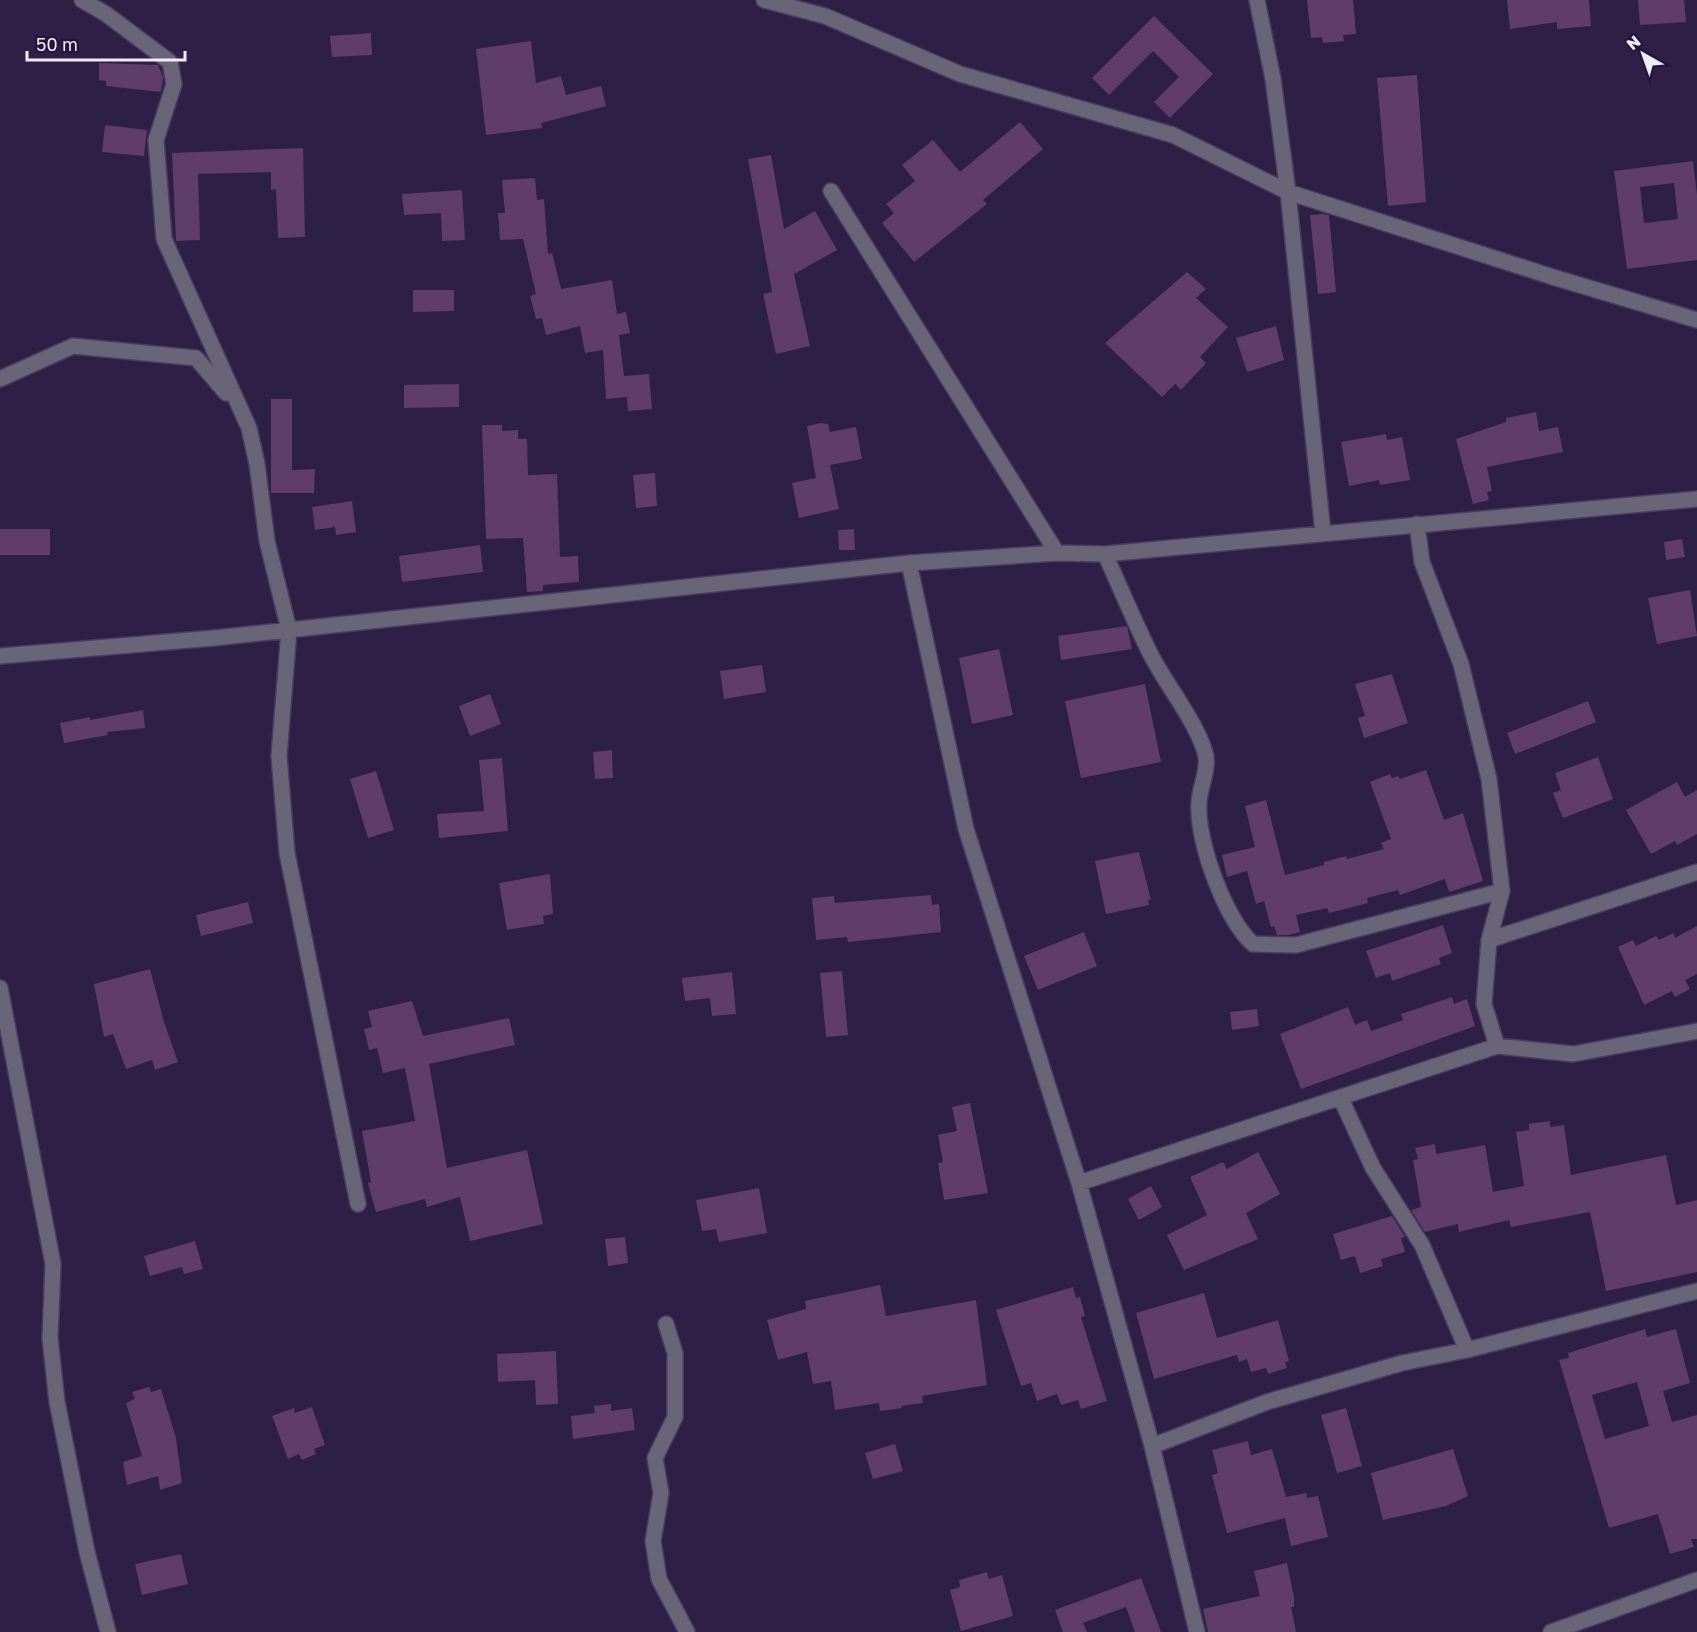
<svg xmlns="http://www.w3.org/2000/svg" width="1697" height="1632" font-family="'Golos Text',sans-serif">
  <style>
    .building { fill: #5f3c69; fill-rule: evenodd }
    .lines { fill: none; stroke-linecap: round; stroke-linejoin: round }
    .minor-casing { stroke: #493c5f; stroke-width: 18 }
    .minor { stroke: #6a6478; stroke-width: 15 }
  </style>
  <rect width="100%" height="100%" fill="#2e1f46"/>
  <!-- building -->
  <path class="building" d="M 1307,0 L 1353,0 L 1356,34 L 1343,35 L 1344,41 L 1323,43 L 1322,37 L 1311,38 Z
    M 1507,0 L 1589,0 L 1591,26 L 1557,29 L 1557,22 L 1510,29 Z
    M 1638,0 L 1684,0 L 1686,22 L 1640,25 Z
    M 1154,16 L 1213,74 L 1170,118 L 1154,102 L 1179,77 L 1153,51 L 1109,95 L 1092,78 Z
    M 371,33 L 372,55 L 332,57 L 330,36 Z
    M 531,41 L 536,83 L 561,76 L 566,95 L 601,86 L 606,106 L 541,123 L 542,128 L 486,135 L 476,49 Z
    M 99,63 L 158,65 L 163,77 L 161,92 L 106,86 L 106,81 L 99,80 Z
    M 1417,75 L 1426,202 L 1388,206 L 1377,78 Z
    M 1020,122 L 1043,149 L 983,200 L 987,204 L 914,262 L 882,223 L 894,213 L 886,204 L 915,181 L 902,165 L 933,140 L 960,172 Z
    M 105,125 L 147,130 L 144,156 L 102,152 Z
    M 303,148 L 305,237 L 278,238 L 276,189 L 271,190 L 271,172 L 198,174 L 200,240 L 176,241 L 172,153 Z
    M 771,155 L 784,229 L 815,211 L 837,250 L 794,274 L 810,346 L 776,354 L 763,294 L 772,292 L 748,159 Z
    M 1693,161 L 1697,195 L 1697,260 L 1627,269 L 1614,171 ZM 1674,183 L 1678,219 L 1644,223 L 1640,187 Z
    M 535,178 L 537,200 L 544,199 L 548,254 L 552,253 L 561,289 L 612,280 L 617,314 L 626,312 L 630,333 L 619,335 L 624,376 L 649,374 L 652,409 L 628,411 L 627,397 L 606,399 L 603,350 L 585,353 L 580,326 L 546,335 L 542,318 L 536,319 L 530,296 L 536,294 L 523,239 L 500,240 L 498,213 L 505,213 L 502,180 Z
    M 462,190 L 465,240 L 442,241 L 441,213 L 404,215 L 402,194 Z
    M 1324,214 L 1329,215 L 1336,292 L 1318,294 L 1310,215 Z
    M 1187,272 L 1206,289 L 1196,298 L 1228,327 L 1200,357 L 1206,363 L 1181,390 L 1175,384 L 1162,397 L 1105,343 Z
    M 413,290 L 454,290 L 454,311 L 413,312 Z
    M 1276,326 L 1284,360 L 1247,372 L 1236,338 Z
    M 459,384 L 459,407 L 404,408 L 404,385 Z
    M 271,399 L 292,399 L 292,470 L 315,469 L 314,493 L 271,493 Z
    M 1536,412 L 1539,431 L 1558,427 L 1563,452 L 1487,467 L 1492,491 L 1487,492 L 1489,500 L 1473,504 L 1456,439 L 1506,422 L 1506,418 Z
    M 821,423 L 828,424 L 830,432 L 856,427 L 862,459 L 830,465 L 839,509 L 799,518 L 792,483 L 816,478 L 807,426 Z
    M 482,425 L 502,425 L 502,431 L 518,430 L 518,439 L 527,439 L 528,475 L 557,474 L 560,557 L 578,556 L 579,582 L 543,585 L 543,591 L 527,592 L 523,538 L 486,539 Z
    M 1386,434 L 1387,440 L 1402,437 L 1410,480 L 1380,485 L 1379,480 L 1349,486 L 1341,442 Z
    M 655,473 L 657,506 L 636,508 L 633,475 Z
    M 352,501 L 356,532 L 336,535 L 335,527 L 315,530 L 312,507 Z
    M 0,529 L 50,529 L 50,555 L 0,555 Z
    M 854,529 L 855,550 L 839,550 L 838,530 Z
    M 1682,539 L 1685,557 L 1666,560 L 1664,542 Z
    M 480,545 L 483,572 L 402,582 L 399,556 Z
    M 1690,590 L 1697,636 L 1657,644 L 1648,598 Z
    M 1127,626 L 1132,649 L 1061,660 L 1058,636 Z
    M 999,649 L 1013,715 L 972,724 L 959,658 Z
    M 762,665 L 766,692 L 724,699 L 720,671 Z
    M 1392,674 L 1408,723 L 1364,738 L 1358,718 L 1365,716 L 1355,684 Z
    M 1145,684 L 1161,762 L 1081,778 L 1065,701 Z
    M 490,694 L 501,724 L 470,736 L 459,706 Z
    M 1588,701 L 1596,722 L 1515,754 L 1507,733 Z
    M 143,710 L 145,728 L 107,732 L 108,735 L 64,743 L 60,723 L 90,717 L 90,720 Z
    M 612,750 L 613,778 L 595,779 L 593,752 Z
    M 1598,757 L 1613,799 L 1563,818 L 1553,793 L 1561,790 L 1555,773 Z
    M 502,758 L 508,831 L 439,838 L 437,814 L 484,811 L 479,760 Z
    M 1426,770 L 1444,820 L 1463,813 L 1483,881 L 1449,892 L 1445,879 L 1400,895 L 1398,890 L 1367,898 L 1368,903 L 1329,913 L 1327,908 L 1296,915 L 1300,932 L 1289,935 L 1277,935 L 1274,926 L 1271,927 L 1264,901 L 1256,904 L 1247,871 L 1227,877 L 1222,855 L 1255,847 L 1245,806 L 1266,800 L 1285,875 L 1324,865 L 1324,862 L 1346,856 L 1347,859 L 1384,849 L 1381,843 L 1391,839 L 1370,782 L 1390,774 L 1392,778 L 1398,776 L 1400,779 Z
    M 376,771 L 394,830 L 368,838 L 350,779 Z
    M 1677,782 L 1685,797 L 1697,790 L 1697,834 L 1677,845 L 1675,841 L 1651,854 L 1626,810 Z
    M 1139,852 L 1151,900 L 1148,900 L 1149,905 L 1106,914 L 1095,861 Z
    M 550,874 L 553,914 L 543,916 L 544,924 L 507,930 L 499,883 Z
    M 931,895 L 932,905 L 939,904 L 941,932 L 848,942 L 847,937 L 816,940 L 812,898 L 834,896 L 835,903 Z
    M 248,902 L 253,923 L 201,936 L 196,915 Z
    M 1443,925 L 1452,953 L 1439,958 L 1441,964 L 1392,981 L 1390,973 L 1376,978 L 1366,951 Z
    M 1697,926 L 1697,974 L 1685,980 L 1690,989 L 1675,997 L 1672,991 L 1644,1005 L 1618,947 L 1633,940 L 1636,946 L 1656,936 L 1659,940 L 1673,933 L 1675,938 Z
    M 1084,932 L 1097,966 L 1038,990 L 1024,956 Z
    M 150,969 L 164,1022 L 178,1062 L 155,1070 L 152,1060 L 126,1069 L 113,1034 L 104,1037 L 94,984 Z
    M 842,971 L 848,1035 L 826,1037 L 820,973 Z
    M 732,972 L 736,1014 L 712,1016 L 710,998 L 685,1001 L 682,978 Z
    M 1452,997 L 1454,1004 L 1467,999 L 1475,1026 L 1301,1089 L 1280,1034 L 1348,1007 L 1355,1025 L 1367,1020 L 1371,1031 L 1403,1020 L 1401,1014 Z
    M 412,1001 L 423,1036 L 509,1018 L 515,1045 L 429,1064 L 447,1168 L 527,1150 L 543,1224 L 470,1241 L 460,1197 L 427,1207 L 425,1199 L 376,1212 L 368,1183 L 371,1182 L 362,1131 L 415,1121 L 405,1068 L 383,1073 L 377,1048 L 369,1050 L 364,1029 L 372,1027 L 368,1011 Z
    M 1257,1009 L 1259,1026 L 1232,1030 L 1230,1012 Z
    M 970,1103 L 988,1193 L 944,1200 L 938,1163 L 943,1162 L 938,1135 L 957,1131 L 952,1107 Z
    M 1550,1121 L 1550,1127 L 1564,1125 L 1571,1175 L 1666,1155 L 1676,1205 L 1697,1200 L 1697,1272 L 1606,1291 L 1590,1212 L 1511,1227 L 1509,1220 L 1459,1232 L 1458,1224 L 1425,1232 L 1411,1210 L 1421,1207 L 1413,1160 L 1418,1159 L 1415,1148 L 1435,1144 L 1436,1154 L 1485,1145 L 1493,1192 L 1524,1186 L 1516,1132 L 1529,1130 L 1529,1124 Z
    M 1258,1152 L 1280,1194 L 1246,1213 L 1258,1239 L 1184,1270 L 1167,1235 L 1207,1215 L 1190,1177 L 1223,1162 L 1227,1169 Z
    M 1151,1186 L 1162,1207 L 1139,1220 L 1128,1199 Z
    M 759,1188 L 767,1233 L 719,1242 L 716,1229 L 702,1231 L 696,1200 Z
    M 1392,1216 L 1405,1237 L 1401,1238 L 1405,1252 L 1381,1259 L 1383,1266 L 1360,1273 L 1355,1256 L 1341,1260 L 1333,1234 Z
    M 625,1237 L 628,1263 L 608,1266 L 605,1239 Z
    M 195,1241 L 203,1269 L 184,1274 L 182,1267 L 150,1276 L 144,1256 Z
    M 880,1285 L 886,1316 L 976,1300 L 987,1385 L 922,1396 L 923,1403 L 901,1406 L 902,1408 L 880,1411 L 879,1403 L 835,1410 L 831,1381 L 813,1384 L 807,1352 L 778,1360 L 767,1320 L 806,1309 L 805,1301 Z
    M 1073,1287 L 1076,1298 L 1080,1297 L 1085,1316 L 1081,1317 L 1107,1401 L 1081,1409 L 1078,1400 L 1061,1405 L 1057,1394 L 1037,1401 L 1031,1383 L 1021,1386 L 996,1310 Z
    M 1204,1293 L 1217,1338 L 1278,1320 L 1289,1361 L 1285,1362 L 1287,1368 L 1268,1374 L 1266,1368 L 1251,1372 L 1247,1359 L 1239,1362 L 1237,1355 L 1154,1379 L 1136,1313 Z
    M 1645,1329 L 1647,1337 L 1676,1329 L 1690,1383 L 1663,1391 L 1672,1422 L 1697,1415 L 1697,1539 L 1691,1539 L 1694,1547 L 1670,1554 L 1658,1514 L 1609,1528 L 1559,1360 L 1569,1358 L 1568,1353 ZM 1637,1382 L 1649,1426 L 1605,1439 L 1592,1395 Z
    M 556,1351 L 558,1404 L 536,1405 L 535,1380 L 498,1382 L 497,1354 Z
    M 149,1387 L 151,1392 L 161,1389 L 176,1438 L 182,1483 L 160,1490 L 158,1476 L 127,1485 L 123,1462 L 142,1456 L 126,1403 L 135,1399 L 132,1392 Z
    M 611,1404 L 611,1411 L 632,1408 L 635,1430 L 573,1439 L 571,1416 L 595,1413 L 594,1406 Z
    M 312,1407 L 325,1445 L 314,1449 L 316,1454 L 302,1460 L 299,1454 L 288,1459 L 272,1416 L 294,1408 L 295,1413 Z
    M 1346,1408 L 1362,1466 L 1337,1473 L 1321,1415 Z
    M 1248,1441 L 1251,1455 L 1272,1449 L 1286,1497 L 1306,1493 L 1307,1498 L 1318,1496 L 1328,1537 L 1291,1546 L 1285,1518 L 1227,1533 L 1212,1475 L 1218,1473 L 1212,1450 Z
    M 895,1444 L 903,1471 L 873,1479 L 865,1453 Z
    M 1453,1449 L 1468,1496 L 1446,1506 L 1383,1520 L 1371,1473 Z
    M 181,1554 L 188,1584 L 142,1595 L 135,1564 Z
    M 1287,1563 L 1294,1597 L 1294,1607 L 1291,1607 L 1296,1632 L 1208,1632 L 1203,1609 L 1260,1596 L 1254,1571 Z
    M 987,1572 L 989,1579 L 1002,1575 L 1013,1616 L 961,1631 L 950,1590 L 960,1587 L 959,1580 Z
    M 1141,1578 L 1161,1632 L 1135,1632 L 1126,1607 L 1083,1623 L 1087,1632 L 1063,1632 L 1055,1610 Z"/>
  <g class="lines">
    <!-- minor casing -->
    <g class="minor-casing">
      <path id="minor" d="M 82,0 L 106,14 L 170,62 L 174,84 L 156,140 L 164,239 L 249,428 L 257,464 L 267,541 L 289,630 L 279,756 L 287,853 L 358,1204
        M 764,0 L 825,16 L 960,74 L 1173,135 L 1288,192 L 1556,278 L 1697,320
        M 1257,0 L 1273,79 L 1288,192 L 1323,533
        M 831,191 L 1057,553
        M 0,379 L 73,346 L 196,358 L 226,393
        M 1417,524 L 1422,562 L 1461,664 L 1489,779 L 1502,891 L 1489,940 L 1484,1004 L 1497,1046
        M 1105,554 C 1120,587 1134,621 1150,653 C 1166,685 1192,715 1204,749 C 1211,766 1200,785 1199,802 C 1196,840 1225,919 1253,944 L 1296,945 L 1502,891
        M 909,563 L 966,829 L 1079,1183 L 1152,1446 L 1197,1632
        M 0,656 L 214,638 L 909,563 L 1057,553 L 1105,554 L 1697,499
        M 1489,940 L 1697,872
        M 0,988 L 53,1264 L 50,1338 L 57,1402 L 87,1552 L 108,1632
        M 1341,1099 L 1373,1168 L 1422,1245 L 1467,1350
        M 1079,1183 L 1497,1046 L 1573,1054 L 1697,1031
        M 666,1324 L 675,1353 L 675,1417 L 655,1458 L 661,1493 L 653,1541 L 659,1579 L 687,1632
        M 1152,1446 L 1267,1402 L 1402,1363 L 1467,1350 L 1697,1291
        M 1551,1632 L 1697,1580"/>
    </g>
    <!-- minor -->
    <use href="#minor" class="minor"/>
  </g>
  <!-- north arrow -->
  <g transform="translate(1643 54) rotate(320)" stroke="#24153c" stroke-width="4.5" paint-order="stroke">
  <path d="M0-4.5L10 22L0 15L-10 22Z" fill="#f0ecfc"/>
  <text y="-9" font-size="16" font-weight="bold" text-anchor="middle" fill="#f0ecfc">N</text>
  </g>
  <!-- scale -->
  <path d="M27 51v9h158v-9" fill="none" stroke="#f0ecfc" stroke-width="3"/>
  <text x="36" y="51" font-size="18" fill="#f0ecfc" stroke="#24153c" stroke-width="4.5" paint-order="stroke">50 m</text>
</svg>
